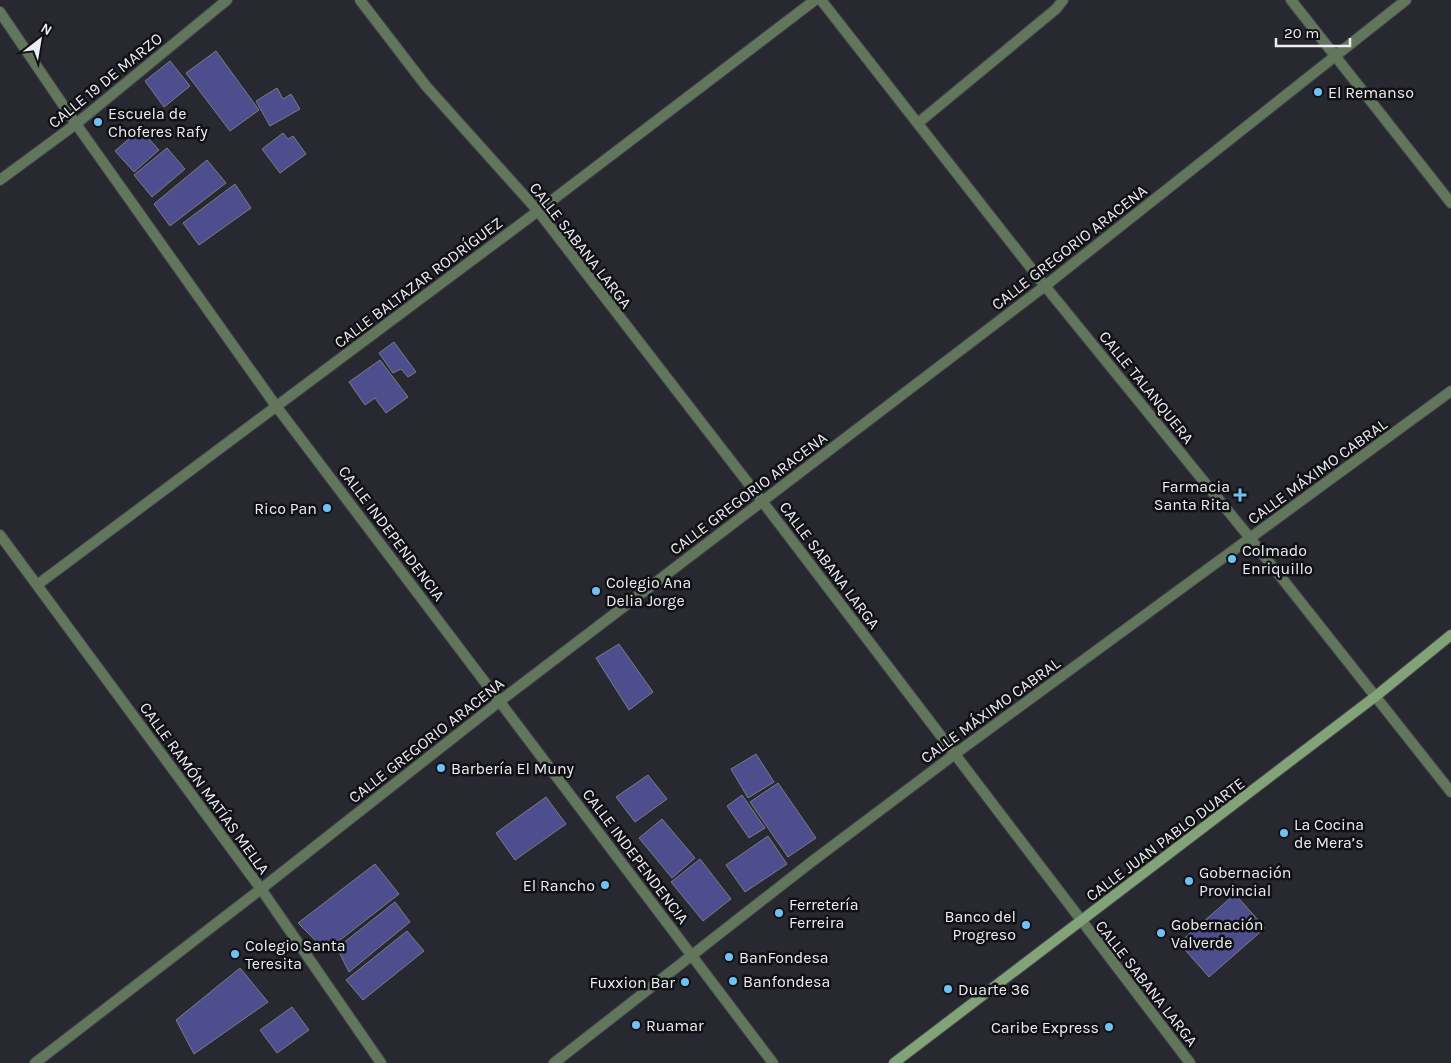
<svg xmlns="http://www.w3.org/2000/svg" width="1451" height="1063" font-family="Karla,sans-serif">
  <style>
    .building { fill: #4e4d8e; stroke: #7b7c86 }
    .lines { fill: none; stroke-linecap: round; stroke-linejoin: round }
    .minor-casing { stroke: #43444c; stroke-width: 12 }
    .tertiary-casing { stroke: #43444c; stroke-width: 12 }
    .secondary-casing { stroke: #43444c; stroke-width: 12 }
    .minor { stroke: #62765c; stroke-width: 10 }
    .tertiary { stroke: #62765c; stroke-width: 10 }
    .secondary { stroke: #82a277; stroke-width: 10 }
    .poi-dot { fill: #6fc2f4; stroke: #111115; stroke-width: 2 }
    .labels { text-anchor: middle; stroke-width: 5; stroke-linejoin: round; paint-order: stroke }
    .street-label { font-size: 16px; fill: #ecedf2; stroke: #111115 }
    .poi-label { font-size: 16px; fill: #ecedf2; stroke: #111115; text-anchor: start }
  </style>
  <rect width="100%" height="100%" fill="#282831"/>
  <!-- building -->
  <path class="building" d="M 216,51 L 259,110 L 230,131 L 186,73 Z
    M 170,61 L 190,86 L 164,107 L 145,81 Z
    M 277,88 L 283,99 L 291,94 L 300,109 L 270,126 L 256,101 Z
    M 140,129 L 159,150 L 134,172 L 115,151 Z
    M 283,133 L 288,139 L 293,136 L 306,154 L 280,173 L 262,149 Z
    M 167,148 L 185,169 L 152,197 L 134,175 Z
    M 207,160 L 226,183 L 170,226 L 154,204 Z
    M 235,184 L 251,208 L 199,245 L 183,223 Z
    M 394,342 L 416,372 L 408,377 L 401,369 L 393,373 L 379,353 Z
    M 380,360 L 408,397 L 386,413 L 375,398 L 365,405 L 349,382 Z
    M 619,644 L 653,692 L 629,710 L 596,658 Z
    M 756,754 L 774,782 L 748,798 L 731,769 Z
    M 648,775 L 667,799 L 635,822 L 616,797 Z
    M 778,783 L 816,838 L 788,857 L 750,802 Z
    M 742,795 L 765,828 L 749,838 L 727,806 Z
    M 546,797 L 566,824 L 515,860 L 496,833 Z
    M 662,819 L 695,858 L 672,878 L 639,838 Z
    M 768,836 L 787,864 L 745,892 L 726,865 Z
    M 700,859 L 731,899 L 703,921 L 671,882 Z
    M 375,864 L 399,894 L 326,951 L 298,923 Z
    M 1235,894 L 1265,928 L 1209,977 L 1179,943 Z
    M 395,902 L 410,922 L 349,972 L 337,948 Z
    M 407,931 L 424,951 L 363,1000 L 346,980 Z
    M 240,968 L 268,1002 L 194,1054 L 176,1020 Z
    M 292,1007 L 309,1030 L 277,1053 L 260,1030 Z"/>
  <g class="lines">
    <!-- minor casing -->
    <g class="minor-casing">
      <path id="minor" d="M 360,0 L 426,86 L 538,211 L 762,501 L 1190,1063
        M 821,0 L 1045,286 L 1250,538 L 1451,792
        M 1291,0 L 1451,203
        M 918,123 L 1056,9 L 1063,0
        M 0,180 L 76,124 L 227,0
        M 0,535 L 261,889 L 381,1063
        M 37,585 L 538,211 L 815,0
        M 554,1063 L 810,863 L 955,754 L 1451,391"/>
    </g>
    <!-- tertiary casing -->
    <g class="tertiary-casing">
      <path id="tertiary" d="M 0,12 L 76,124 L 276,406 L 773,1063
        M 35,1063 L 261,889 L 500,701 L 1045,286 L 1406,0"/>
    </g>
    <!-- secondary casing -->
    <g class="secondary-casing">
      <path id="secondary" d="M 894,1063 L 1376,696 L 1451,635"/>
    </g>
    <!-- minor -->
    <use href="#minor" class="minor"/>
    <!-- tertiary -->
    <use href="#tertiary" class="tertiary"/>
    <!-- secondary -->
    <use href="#secondary" class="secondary"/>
  </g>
  <!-- markers -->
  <g class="poi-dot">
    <circle cx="1318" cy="92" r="5"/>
    <circle cx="98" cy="122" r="5"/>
    <path d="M1237.5 487.5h5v5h5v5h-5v5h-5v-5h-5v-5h5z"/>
    <circle cx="327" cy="508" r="5"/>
    <circle cx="1232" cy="559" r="5"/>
    <circle cx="596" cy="591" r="5"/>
    <circle cx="441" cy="768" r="5"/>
    <circle cx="1284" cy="833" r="5"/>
    <circle cx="1189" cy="881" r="5"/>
    <circle cx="605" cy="885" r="5"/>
    <circle cx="779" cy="913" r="5"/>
    <circle cx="1026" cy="925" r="5"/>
    <circle cx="1161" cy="933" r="5"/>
    <circle cx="235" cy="954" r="5"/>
    <circle cx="729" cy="957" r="5"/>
    <circle cx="733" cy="981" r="5"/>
    <circle cx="685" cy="982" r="5"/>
    <circle cx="948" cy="989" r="5"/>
    <circle cx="636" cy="1025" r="5"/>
    <circle cx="1109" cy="1027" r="5"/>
  </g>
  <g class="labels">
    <!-- street labels -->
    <g class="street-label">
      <text transform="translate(105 80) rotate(-39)" y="6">CALLE 19 DE MARZO</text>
      <text transform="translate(581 245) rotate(52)" y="6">CALLE SABANA LARGA</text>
      <text transform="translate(1069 247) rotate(-38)" y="6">CALLE GREGORIO ARACENA</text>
      <text transform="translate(418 282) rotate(-37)" y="6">CALLE BALTAZAR RODRÍGUEZ</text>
      <text transform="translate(1147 387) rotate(51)" y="6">CALLE TALANQUERA</text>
      <text transform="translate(1317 471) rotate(-36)" y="6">CALLE MÁXIMO CABRAL</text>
      <text transform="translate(748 493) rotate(-37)" y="6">CALLE GREGORIO ARACENA</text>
      <text transform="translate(392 533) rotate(53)" y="6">CALLE INDEPENDENCIA</text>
      <text transform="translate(830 565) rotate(53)" y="6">CALLE SABANA LARGA</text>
      <text transform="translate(990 710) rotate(-36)" y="6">CALLE MÁXIMO CABRAL</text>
      <text transform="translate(426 740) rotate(-38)" y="6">CALLE GREGORIO ARACENA</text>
      <text transform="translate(205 788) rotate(54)" y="6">CALLE RAMÓN MATÍAS MELLA</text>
      <text transform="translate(1165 839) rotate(-37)" y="6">CALLE JUAN PABLO DUARTE</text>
      <text transform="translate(636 856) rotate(53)" y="6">CALLE INDEPENDENCIA</text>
      <text transform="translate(1147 983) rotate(52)" y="6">CALLE SABANA LARGA</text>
    </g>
    <!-- poi labels -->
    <g class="poi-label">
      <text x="1328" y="98">El Remanso</text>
      <text x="108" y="119">Escuela de<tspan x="108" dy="18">Choferes Rafy</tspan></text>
      <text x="1230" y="492" text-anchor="end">Farmacia<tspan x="1230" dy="18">Santa Rita</tspan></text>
      <text x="317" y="514" text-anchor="end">Rico Pan</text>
      <text x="1242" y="556">Colmado<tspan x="1242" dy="18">Enriquillo</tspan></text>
      <text x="606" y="588">Colegio Ana<tspan x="606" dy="18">Delia Jorge</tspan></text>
      <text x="451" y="774">Barbería El Muny</text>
      <text x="1294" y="830">La Cocina<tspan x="1294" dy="18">de Mera’s</tspan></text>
      <text x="1199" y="878">Gobernación<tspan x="1199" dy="18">Provincial</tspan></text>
      <text x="595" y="891" text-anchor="end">El Rancho</text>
      <text x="789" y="910">Ferretería<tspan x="789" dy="18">Ferreira</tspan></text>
      <text x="1016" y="922" text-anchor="end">Banco del<tspan x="1016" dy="18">Progreso</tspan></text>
      <text x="1171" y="930">Gobernación<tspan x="1171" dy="18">Valverde</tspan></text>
      <text x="245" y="951">Colegio Santa<tspan x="245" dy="18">Teresita</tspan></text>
      <text x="739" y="963">BanFondesa</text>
      <text x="743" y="987">Banfondesa</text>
      <text x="675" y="988" text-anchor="end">Fuxxion Bar</text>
      <text x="958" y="995">Duarte 36</text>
      <text x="646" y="1031">Ruamar</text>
      <text x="1099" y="1033" text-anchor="end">Caribe Express</text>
    </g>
  </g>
  <!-- north arrow -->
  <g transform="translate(40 40) rotate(31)" stroke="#111115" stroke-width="4" paint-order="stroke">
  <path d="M0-4L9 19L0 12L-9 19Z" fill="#ecedf2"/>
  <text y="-8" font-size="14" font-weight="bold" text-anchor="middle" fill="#ecedf2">N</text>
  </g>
  <!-- scale -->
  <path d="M1276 38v8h74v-8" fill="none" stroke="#ecedf2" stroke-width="2.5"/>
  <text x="1284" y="38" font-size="15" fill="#ecedf2" stroke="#111115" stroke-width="4" paint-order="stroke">20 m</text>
</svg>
